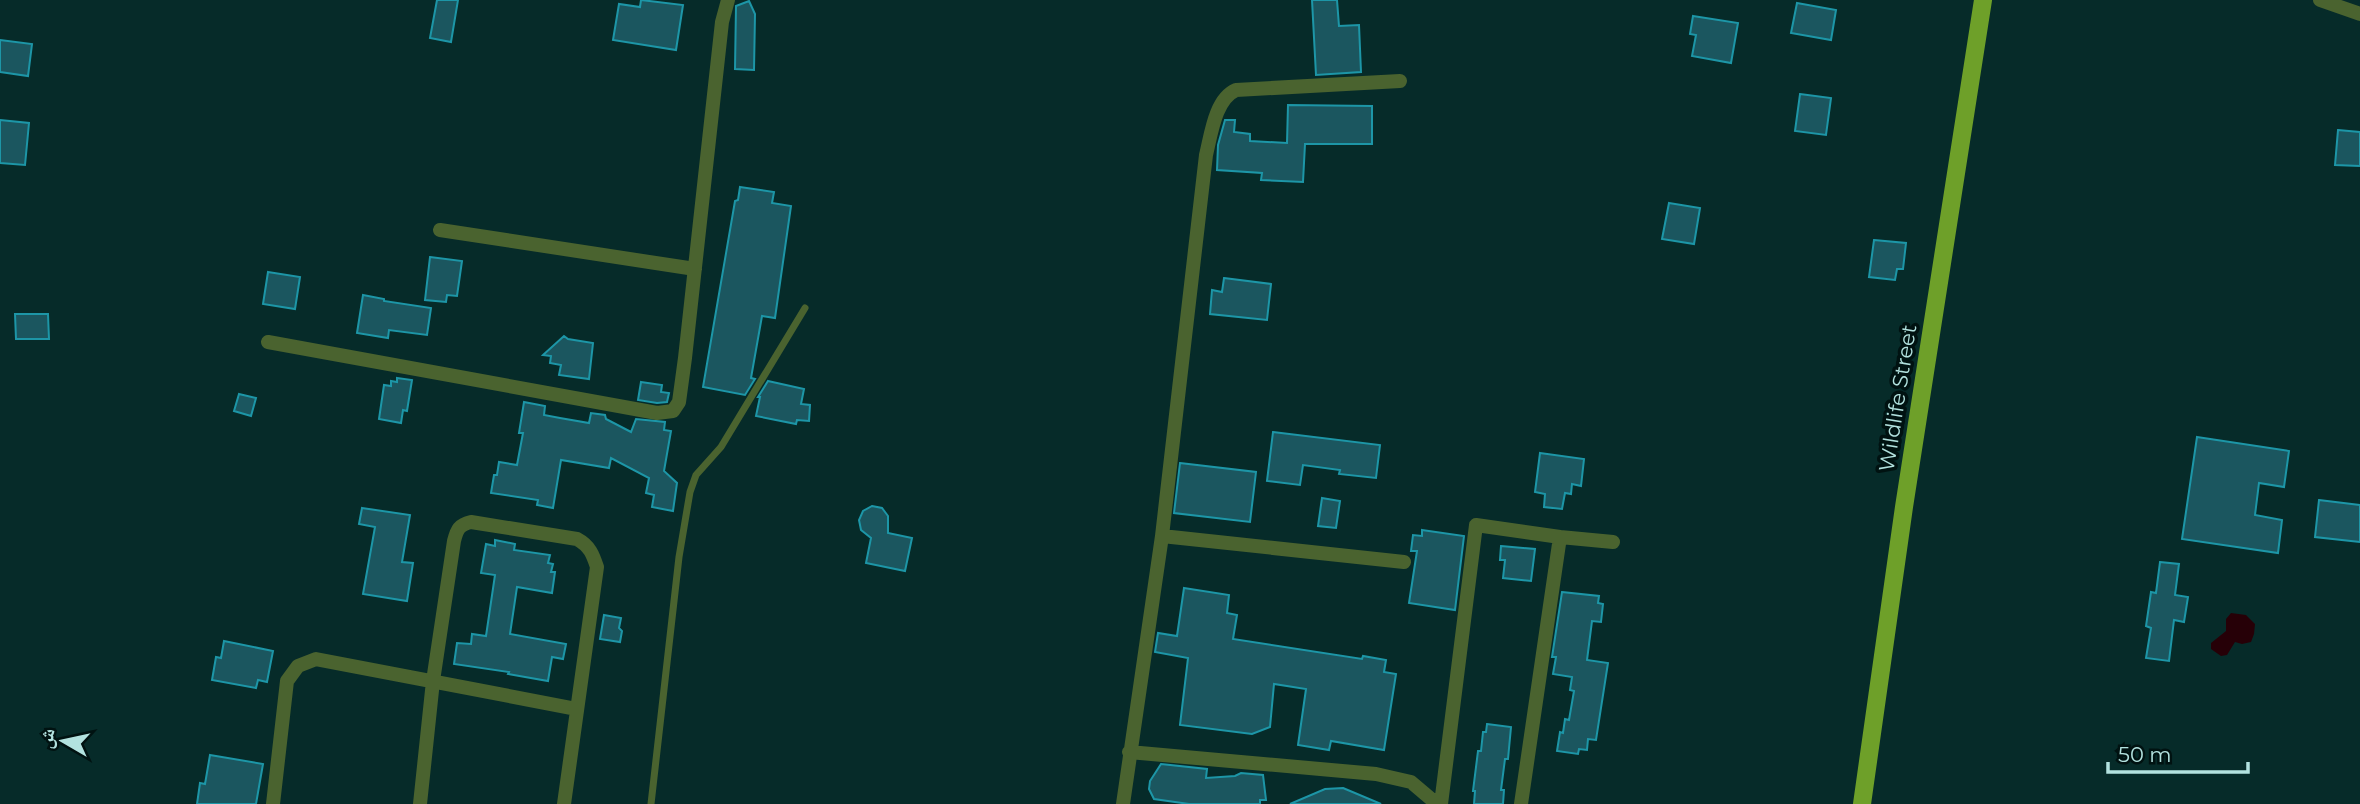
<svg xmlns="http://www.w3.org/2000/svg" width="2360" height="804" font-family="Montserrat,'Noto Naskh Arabic',sans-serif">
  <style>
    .water { fill: #260007 }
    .building { fill: #1b565f; stroke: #1d96a7; stroke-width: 2 }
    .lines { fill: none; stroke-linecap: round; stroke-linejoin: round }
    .service { stroke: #4a632f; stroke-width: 7 }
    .minor { stroke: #4a632f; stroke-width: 14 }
    .primary { stroke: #6ea029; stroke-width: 18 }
    .labels { text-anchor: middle; stroke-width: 7; stroke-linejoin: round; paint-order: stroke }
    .street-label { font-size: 21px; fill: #b2e2df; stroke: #001211 }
  </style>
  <rect width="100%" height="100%" fill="#062b29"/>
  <!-- water -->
  <path class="water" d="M 2231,613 L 2246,615 L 2255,624 L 2254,634 L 2251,642 L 2242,644 L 2235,642 L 2227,655 L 2221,656 L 2211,649 L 2211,643 L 2226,631 L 2226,619 Z"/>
  <!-- building -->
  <path class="building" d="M 437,0 L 458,0 L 451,42 L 430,38 Z
    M 641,0 L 683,5 L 676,50 L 613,40 L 619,4 L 640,7 Z
    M 1312,0 L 1337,0 L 1339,26 L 1359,25 L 1361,72 L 1316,75 Z
    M 749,1 L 755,14 L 754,70 L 735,69 L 736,6 Z
    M 1797,3 L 1836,10 L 1831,40 L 1791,33 Z
    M 1693,16 L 1738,23 L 1731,63 L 1692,56 L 1696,35 L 1690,34 Z
    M 0,40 L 32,44 L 28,76 L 0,72 Z
    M 1800,94 L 1831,98 L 1826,135 L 1795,131 Z
    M 1288,105 L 1372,106 L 1372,144 L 1305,144 L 1303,182 L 1261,180 L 1262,173 L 1217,170 L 1218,145 L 1225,120 L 1235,120 L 1234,132 L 1250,134 L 1250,141 L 1287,143 Z
    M 0,120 L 29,123 L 25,165 L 0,163 Z
    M 2338,130 L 2360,132 L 2360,166 L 2335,165 Z
    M 740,187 L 774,192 L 772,203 L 791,206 L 775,318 L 762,316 L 751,378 L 755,379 L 745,395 L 703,387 L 735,201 L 738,200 Z
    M 1669,203 L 1700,208 L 1694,244 L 1662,239 Z
    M 1874,240 L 1906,243 L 1903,269 L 1897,269 L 1895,280 L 1869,277 Z
    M 430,257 L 462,261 L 457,296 L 447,295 L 446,302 L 425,300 Z
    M 268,272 L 300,277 L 295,309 L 263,304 Z
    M 1224,278 L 1271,284 L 1267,320 L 1210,314 L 1212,290 L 1222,292 Z
    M 363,295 L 384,299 L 384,301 L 431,308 L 427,335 L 389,330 L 388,338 L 357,333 Z
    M 15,314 L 48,314 L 49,339 L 16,339 Z
    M 564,336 L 568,339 L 593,343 L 589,379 L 559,375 L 561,365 L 550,363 L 551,356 L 543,355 Z
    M 397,378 L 412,380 L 407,411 L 403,410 L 401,423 L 379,419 L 384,385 L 391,386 L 391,381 L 397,382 Z
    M 768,381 L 804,389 L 801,404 L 810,405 L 809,421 L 797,420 L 796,424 L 756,416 L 760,397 L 758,397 Z
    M 641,382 L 662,385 L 661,392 L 669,393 L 667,402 L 657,403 L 638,400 Z
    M 239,394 L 256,398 L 251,416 L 234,411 Z
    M 524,402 L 545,406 L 544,415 L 560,418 L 589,423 L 591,413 L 605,415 L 606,419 L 631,432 L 636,419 L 665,422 L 664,430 L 671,431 L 664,471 L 677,483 L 673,511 L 652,507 L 654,495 L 646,493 L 649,478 L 611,458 L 609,468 L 561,460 L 553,508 L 537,505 L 538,500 L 491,493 L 494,475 L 497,475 L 499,462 L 517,465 L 523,433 L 519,433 Z
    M 1273,432 L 1380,445 L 1376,478 L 1339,474 L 1340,470 L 1303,465 L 1300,485 L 1267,481 Z
    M 2197,437 L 2289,451 L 2284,487 L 2259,483 L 2255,515 L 2282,520 L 2278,553 L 2182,539 Z
    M 1540,453 L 1584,459 L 1581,486 L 1572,484 L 1571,494 L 1565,493 L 1562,509 L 1544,507 L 1545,494 L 1535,492 Z
    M 1180,463 L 1256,472 L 1250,522 L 1174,513 Z
    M 1322,498 L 1340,501 L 1336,528 L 1318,526 Z
    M 2319,500 L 2360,505 L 2360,542 L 2315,537 Z
    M 872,506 L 882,508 L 888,516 L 888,533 L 912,538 L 905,571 L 866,563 L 871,538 L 861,530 L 859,520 L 863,511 Z
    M 362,508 L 410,515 L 402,562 L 413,563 L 407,601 L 363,594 L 375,527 L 359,524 Z
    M 1422,530 L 1464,536 L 1455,610 L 1409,603 L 1417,551 L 1411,551 L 1413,535 L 1422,536 Z
    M 495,540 L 515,544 L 514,550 L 550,555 L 548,563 L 553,564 L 551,572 L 555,572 L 552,593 L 517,587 L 510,634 L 566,644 L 563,659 L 552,657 L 548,681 L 508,674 L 509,672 L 454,664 L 457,643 L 471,644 L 472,634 L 486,636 L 495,575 L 481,573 L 486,544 L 495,546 Z
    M 1501,546 L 1535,549 L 1531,581 L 1503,578 L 1505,560 L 1500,560 Z
    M 2160,562 L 2179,564 L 2175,595 L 2188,597 L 2184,622 L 2174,620 L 2169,661 L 2146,658 L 2151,628 L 2146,626 L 2151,592 L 2156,593 Z
    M 1184,588 L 1229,595 L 1227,613 L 1237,615 L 1233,639 L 1362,659 L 1363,656 L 1386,660 L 1384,672 L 1396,674 L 1384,750 L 1331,741 L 1329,750 L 1298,745 L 1306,689 L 1274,684 L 1270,727 L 1252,734 L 1180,725 L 1188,658 L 1155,652 L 1158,633 L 1177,636 Z
    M 1562,592 L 1599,596 L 1598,603 L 1603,604 L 1601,622 L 1592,621 L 1587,660 L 1608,663 L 1596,740 L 1588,739 L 1587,750 L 1579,749 L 1578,754 L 1557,751 L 1560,732 L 1563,733 L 1565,719 L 1569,720 L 1574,691 L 1570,690 L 1572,677 L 1553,674 L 1556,657 L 1552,657 Z
    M 604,615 L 621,618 L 619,628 L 622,631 L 620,642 L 600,639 Z
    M 224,641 L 273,651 L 267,682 L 258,680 L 256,688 L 212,680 L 216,657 L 221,658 Z
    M 1487,724 L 1511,727 L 1508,759 L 1505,759 L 1501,790 L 1504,790 L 1503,804 L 1474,804 L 1475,791 L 1473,791 L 1478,751 L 1481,751 L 1483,732 L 1486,732 Z
    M 210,755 L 263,764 L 256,804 L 197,804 L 200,783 L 205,784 Z
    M 1161,764 L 1207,769 L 1206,778 L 1235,776 L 1241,773 L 1263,775 L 1266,800 L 1260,800 L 1260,804 L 1189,804 L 1154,799 L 1149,789 L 1150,781 Z
    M 1343,788 L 1381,804 L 1290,804 L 1325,789 Z"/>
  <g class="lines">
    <!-- service -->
    <path class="service" d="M 651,804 L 679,557 L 690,492 L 696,475 L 721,447 L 805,308"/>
    <!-- minor -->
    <path class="minor" d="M 2320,0 L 2360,14
      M 440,230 L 695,269
      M 268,342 L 657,413 L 673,411 L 679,402 L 685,358 L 722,22 L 728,0
      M 1162,536 L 1404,562
      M 1129,752 L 1376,774 L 1411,782 L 1437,804
      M 273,804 L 287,681 L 298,666 L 316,659 L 577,709
      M 420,804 L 433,681 L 454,541 C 457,529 459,525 471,522 L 577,539 C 590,546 593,555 597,567 L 564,804
      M 1123,804 L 1162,536 L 1206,155 C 1211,135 1215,99 1236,90 L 1400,81
      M 1441,804 L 1476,525 L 1560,537 L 1613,542
      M 1521,804 L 1560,537"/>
    <!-- primary -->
    <path class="primary" d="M 1862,804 L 1904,507 L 1983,0"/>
  </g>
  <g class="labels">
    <!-- street labels -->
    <g class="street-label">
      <text transform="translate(1898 398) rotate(-81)" y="7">Wildlife Street</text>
    </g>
  </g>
  <!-- north arrow -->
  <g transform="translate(63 741) rotate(279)" stroke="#001211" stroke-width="5" paint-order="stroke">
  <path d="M0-5L12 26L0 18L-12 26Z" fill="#b2e2df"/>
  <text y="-10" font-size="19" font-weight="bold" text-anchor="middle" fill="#b2e2df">ش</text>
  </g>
  <!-- scale -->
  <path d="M2108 762v10h140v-10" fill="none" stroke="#b2e2df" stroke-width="3.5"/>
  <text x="2118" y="762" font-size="21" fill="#b2e2df" stroke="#001211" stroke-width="5" paint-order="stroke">50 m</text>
</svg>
